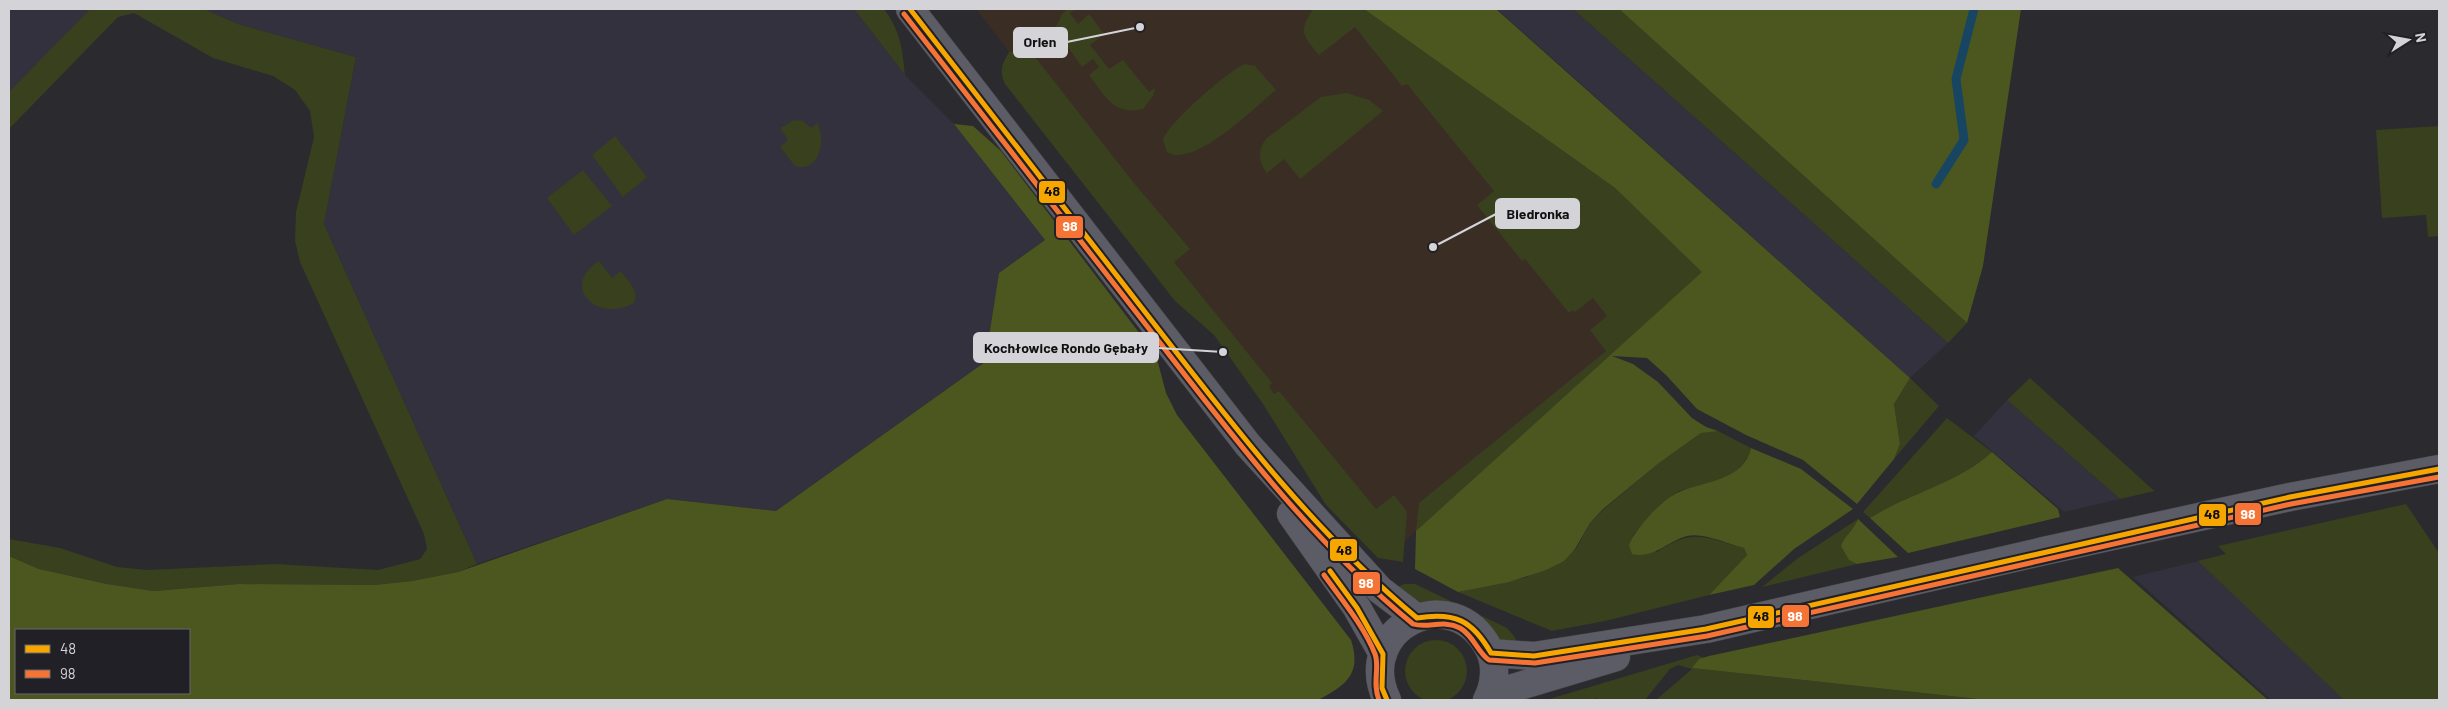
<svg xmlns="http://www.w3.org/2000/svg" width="2448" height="709" font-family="Barlow,sans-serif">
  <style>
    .commercial { fill: #3a2d24 }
    .built { fill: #32313d }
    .green { fill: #38401e }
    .forest { fill: #4b571e; fill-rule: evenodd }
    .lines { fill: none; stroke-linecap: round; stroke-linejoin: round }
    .stream { stroke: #184662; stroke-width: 9 }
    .minor-casing { stroke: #464649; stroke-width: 29 }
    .minor { stroke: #5b5c65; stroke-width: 28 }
    .bus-1-casing { stroke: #202026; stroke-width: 9 }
    .bus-2-casing { stroke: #202026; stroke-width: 9 }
    .bus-1 { stroke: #f7a600; stroke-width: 5 }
    .bus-2 { stroke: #f57335; stroke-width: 5 }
    .leader { fill: none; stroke: #d3d3d8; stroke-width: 2 }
    .callout-dot { fill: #d3d3d8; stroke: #202026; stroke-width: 2 }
    .callout { fill: #d3d3d8; stroke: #d3d3d8; stroke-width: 2 }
    .callout-label { font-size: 14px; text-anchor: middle; font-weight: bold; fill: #111 }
    .line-badge { stroke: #202026; stroke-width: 2 }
    .badge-label { font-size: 14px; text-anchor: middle; font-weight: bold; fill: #fff }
    .pale-badge-label { font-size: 14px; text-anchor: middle; font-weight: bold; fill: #111 }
  </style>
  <rect width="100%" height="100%" fill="#2a2a2f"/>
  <!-- commercial -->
  <path class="commercial" d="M 976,9 L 1364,9 L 1498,102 L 1703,272 L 1395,550 Z"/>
  <!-- built -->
  <path class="built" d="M 9,9 L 93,9 L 9,96 Z
    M 204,9 L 854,9 L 905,75 L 954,124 L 1045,240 L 999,273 L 985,362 L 776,511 L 667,499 L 477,564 L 324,224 L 356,57 L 238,24 Z
    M 1497,9 L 1573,9 L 1948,343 L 1910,378 Z
    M 2007,400 L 2120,499 L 2064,512 L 1974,436 Z
    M 2227,554 L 2386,700 L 2271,700 L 2133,577 Z"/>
  <!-- green -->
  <path class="green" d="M 90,9 L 204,9 L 238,24 L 356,57 L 324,224 L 477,564 L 458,572 L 412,581 L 374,585 L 239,584 L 154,591 L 107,584 L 39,569 L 9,556 L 9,539 L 60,548 L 117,567 L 147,570 L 276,564 L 378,570 L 420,559 L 427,549 L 424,534 L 300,262 L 295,241 L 296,212 L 314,137 L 310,111 L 295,90 L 273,76 L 213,58 L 134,13 L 118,17 L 9,129 L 9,92 Z
    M 854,9 L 884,9 C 901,32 902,48 905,75 Z
    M 1068,9 L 1076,9 L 1070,13 L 1078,24 L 1089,14 L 1104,34 L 1090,45 L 1109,69 L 1123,60 L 1149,92 L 1155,88 L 1153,96 L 1143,109 C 1113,116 1105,95 1089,75 L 1099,67 L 1093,59 L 1082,67 L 1055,29 L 1062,14 Z
    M 1313,9 L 1364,9 L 1615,188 L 1703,272 L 1416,531 L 1419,503 L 1606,351 L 1590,330 L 1607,316 L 1593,298 L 1575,312 L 1573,310 L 1569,313 L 1525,259 L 1522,261 L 1477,205 L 1494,191 L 1407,84 L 1402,86 L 1355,27 L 1319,55 C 1303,35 1298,32 1313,9 Z
    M 1573,9 L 1619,9 L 1967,323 L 1948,343 Z
    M 1019,50 L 1025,50 L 1035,57 L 1133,182 L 1190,249 L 1174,262 L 1272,383 L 1269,386 L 1274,394 L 1279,391 L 1376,509 L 1394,495 L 1407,512 L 1403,562 L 1378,558 L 1326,505 L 1263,404 L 1214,335 L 1175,301 L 1005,84 C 999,71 1002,64 1009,52 Z
    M 1245,64 L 1255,66 L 1276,90 C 1255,107 1194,169 1167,152 L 1163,140 C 1167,124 1229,70 1245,64 Z
    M 1347,93 L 1369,100 L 1383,111 L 1300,179 L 1284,159 L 1267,173 C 1258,162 1257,149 1267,138 L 1321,97 Z
    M 794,120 L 803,121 L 811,128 L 817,123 C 827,139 819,174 795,166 L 780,147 L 788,140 L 780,128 Z
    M 2439,126 L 2439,236 L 2428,237 L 2426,215 L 2382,218 L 2376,130 Z
    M 615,136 L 647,177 L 623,197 L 592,155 Z
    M 583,170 L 612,206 L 574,235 L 547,198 Z
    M 599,261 L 612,278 L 621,271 C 628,281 640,291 634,303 C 597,324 559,286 599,261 Z
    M 1910,378 L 1939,406 L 1894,459 L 1900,444 L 1894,404 Z
    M 2030,378 L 2151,488 L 2155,491 L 2120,499 L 2007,400 Z
    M 1947,418 L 1992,452 C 1957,484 1909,493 1870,518 L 1863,512 Z
    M 1710,431 L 1718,431 L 1751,448 C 1746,471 1723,480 1702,486 C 1694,488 1684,488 1676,493 C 1661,502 1643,522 1633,536 L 1657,552 C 1694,527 1705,538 1744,548 L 1747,555 L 1709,595 L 1605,621 L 1552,631 L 1458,592 L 1527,577 L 1576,549 L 1590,523 L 1604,509 L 1659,463 L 1701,433 Z
    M 2406,504 L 2439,553 L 2439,700 L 2344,700 L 2198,561 L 2226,554 L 2218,546 Z
    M 1858,519 L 1855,527 L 1850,532 L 1849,560 L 1857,564 L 1762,587 L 1798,558 Z
    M 1404,584 L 1415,584 L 1507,628 L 1514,636 L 1519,646 L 1502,641 L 1408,596 L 1395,588 Z
    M1405 671a31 31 0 1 1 62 0a31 31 0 1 1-62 0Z
    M 1697,655 L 1704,658 L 1699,659 L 1693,668 L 1987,700 L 1656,700 L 1692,669 L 1678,665 L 1670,669 L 1645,700 L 1598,700 L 1596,698 L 1593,700 L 1546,700 Z"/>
  <!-- forest -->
  <path class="forest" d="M 1364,9 L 1496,9 L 1910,378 L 1894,404 L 1900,444 L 1894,459 L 1857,504 L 1803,460 L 1746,435 L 1697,409 L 1666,375 L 1647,358 L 1612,356 L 1633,364 L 1658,382 L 1692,418 L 1706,427 L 1718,431 L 1701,433 L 1659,463 L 1603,509 L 1590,523 L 1575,549 L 1564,561 L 1546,570 L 1509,582 L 1458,592 L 1415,569 L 1416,531 L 1702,272 L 1615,188 Z
    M 1619,9 L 2021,9 L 1983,266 L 1967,323 Z
    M 954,124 L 973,126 L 1001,151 L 1156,355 L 1166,393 L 1177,415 L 1351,640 C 1362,674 1346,685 1318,700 L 9,700 L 9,556 L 39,569 L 107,584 L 154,591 L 239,584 L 374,585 L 412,581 L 458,572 L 667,499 L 776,511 L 985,362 L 999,273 L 1045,240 ZM 189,630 L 189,693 L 16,693 L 16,630 Z
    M 1751,448 L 1801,469 L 1853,509 L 1794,549 L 1754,585 L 1709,595 L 1747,555 L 1744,548 C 1727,544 1704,532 1687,536 C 1666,542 1654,559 1632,554 L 1629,545 C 1635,529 1662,499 1679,492 C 1704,481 1744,481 1751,448 Z
    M 1992,452 L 2058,509 L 2060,517 L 1908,553 L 1870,518 C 1909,493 1957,484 1992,452 Z
    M 1858,519 L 1898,557 L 1857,564 L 1849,560 L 1841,546 C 1845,535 1854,530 1858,519 Z
    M 2118,568 L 2268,700 L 1987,700 L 1692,668 L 1699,659 L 1709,656 Z"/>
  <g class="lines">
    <!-- stream -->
    <path class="stream" d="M 1936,184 L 1964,140 L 1956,79 L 1974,9"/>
    <!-- minor casing -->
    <g class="minor-casing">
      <path id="minor" d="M 910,9 L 1248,445 L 1380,590 L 1417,618
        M 1291,514 L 1357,608 L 1383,654
        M 1491,653 L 1534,656 L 1706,629 L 2044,551 L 2290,497 L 2439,469
        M 1490,695 L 1616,657
        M 1387,700 C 1353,628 1452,578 1489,649 C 1497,665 1495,685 1487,700"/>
    </g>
    <!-- minor -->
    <use href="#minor" class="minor"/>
    <!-- bus-1 casing -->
    <g class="bus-1-casing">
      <path id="bus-1" d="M 910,9 C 991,113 1072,217 1152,321 C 1234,427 1314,532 1417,618 C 1455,612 1472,620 1491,653 L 1534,656 L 1706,629 L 2290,497 L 2439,469
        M 1330,571 L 1357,608 L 1383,654 L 1382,688 L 1387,700"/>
    </g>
    <!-- bus-2 casing -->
    <g class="bus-2-casing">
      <path id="bus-2" d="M 904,14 C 986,119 1068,224 1150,330 C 1231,434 1310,540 1413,624 C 1428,629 1443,619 1460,628 C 1474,636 1478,653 1489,660 L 1535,663 L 1707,636 L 2291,504 L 2439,477
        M 1324,575 C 1342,600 1364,626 1375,654 C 1380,667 1372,683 1379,700"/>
    </g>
    <!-- bus-1 -->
    <use href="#bus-1" class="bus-1"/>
    <!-- bus-2 -->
    <use href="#bus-2" class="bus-2"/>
  </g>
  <!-- callouts -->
  <path class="leader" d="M1140 27L1067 42M1433 247L1496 214M1223 352L1158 348"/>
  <g class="callout-dot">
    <circle cx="1140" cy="27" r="5"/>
    <circle cx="1433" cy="247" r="5"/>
    <circle cx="1223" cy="352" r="5"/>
  </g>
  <g class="callout">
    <rect x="1014" y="28" width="53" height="29" rx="5"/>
    <rect x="1496" y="199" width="83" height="29" rx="5"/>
    <rect x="974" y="333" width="184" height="29" rx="5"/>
  </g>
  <g class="callout-label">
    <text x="1040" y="47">Orlen</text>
    <text x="1538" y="219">Biedronka</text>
    <text x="1066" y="353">Kochłowice Rondo Gębały</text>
  </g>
  <g class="line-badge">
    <rect x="1038" y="180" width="28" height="24" rx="5" fill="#f7a600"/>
    <rect x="1055" y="215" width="29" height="24" rx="5" fill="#f57335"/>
    <rect x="2234" y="502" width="28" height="24" rx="5" fill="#f57335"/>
    <rect x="2198" y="503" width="29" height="24" rx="5" fill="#f7a600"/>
    <rect x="1329" y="538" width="29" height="24" rx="5" fill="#f7a600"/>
    <rect x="1352" y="571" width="29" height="24" rx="5" fill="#f57335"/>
    <rect x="1781" y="604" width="29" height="24" rx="5" fill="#f57335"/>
    <rect x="1747" y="605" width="28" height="24" rx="5" fill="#f7a600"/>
  </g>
  <g class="badge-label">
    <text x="1070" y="231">98</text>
    <text x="2248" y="519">98</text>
    <text x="1366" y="588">98</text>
    <text x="1795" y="621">98</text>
  </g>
  <g class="pale-badge-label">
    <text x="1052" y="196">48</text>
    <text x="2212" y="519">48</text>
    <text x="1344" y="555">48</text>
    <text x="1761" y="621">48</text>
  </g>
  <!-- border -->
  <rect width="2448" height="709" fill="none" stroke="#d3d3d8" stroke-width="20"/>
  <!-- legend -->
  <rect x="15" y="629" width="175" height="65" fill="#202026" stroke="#68686d"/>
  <rect x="25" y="645" width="25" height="8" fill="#f7a600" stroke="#68686d"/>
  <text x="60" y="654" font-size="15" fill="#d3d3d8">48</text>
  <rect x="25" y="670" width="25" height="8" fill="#f57335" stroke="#68686d"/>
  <text x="60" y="679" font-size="15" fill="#d3d3d8">98</text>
  <!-- north arrow -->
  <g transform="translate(2408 40) rotate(79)" stroke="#202026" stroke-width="4" paint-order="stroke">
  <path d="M0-4L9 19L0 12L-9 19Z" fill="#d3d3d8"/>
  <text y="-8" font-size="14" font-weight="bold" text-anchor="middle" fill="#d3d3d8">N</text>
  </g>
</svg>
